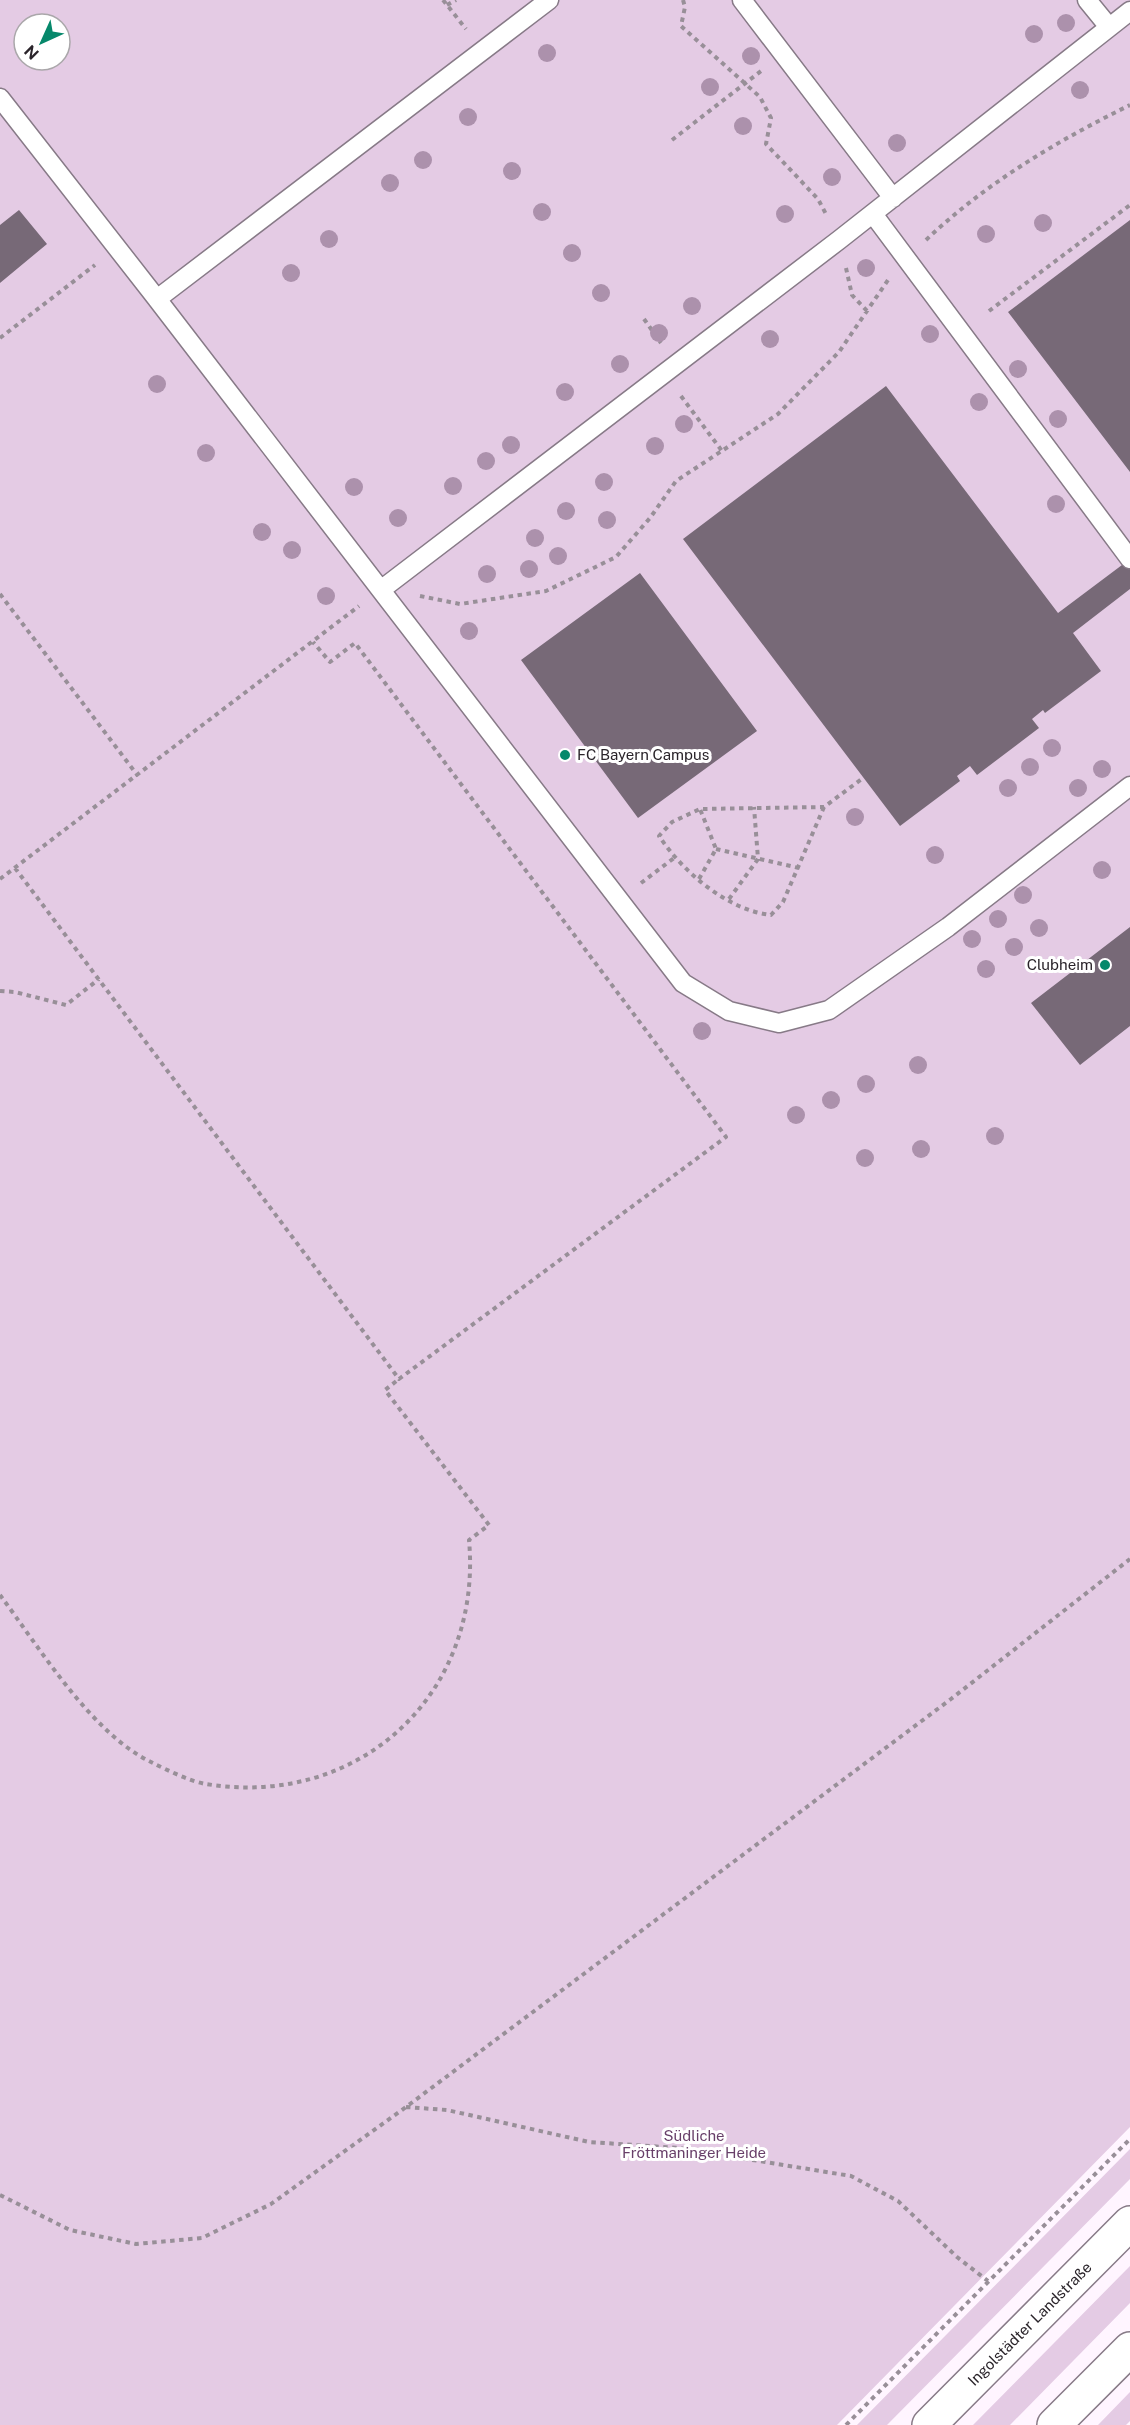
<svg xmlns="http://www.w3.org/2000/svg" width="1130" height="2425" font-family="'Public Sans',sans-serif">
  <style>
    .green { fill: #e4cbe4; fill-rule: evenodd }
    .building { fill: #776977 }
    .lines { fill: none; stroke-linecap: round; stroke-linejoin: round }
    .lane-casing { stroke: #877a87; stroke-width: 21 }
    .primary-casing { stroke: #877a87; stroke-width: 36 }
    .path { stroke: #988f98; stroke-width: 4; stroke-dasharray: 4.5 4.5; stroke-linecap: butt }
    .lane { stroke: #fff; stroke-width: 18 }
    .primary { stroke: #fff; stroke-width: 33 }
    .tree { fill: #ac91ac }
    .poi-dot { fill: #06886b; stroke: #fff; stroke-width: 2 }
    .labels { text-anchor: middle; stroke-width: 6; stroke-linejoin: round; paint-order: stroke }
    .poi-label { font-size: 15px; fill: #2a242a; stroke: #fff; text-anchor: start }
    .park-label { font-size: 15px; fill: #683f69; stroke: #fff }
    .street-label { font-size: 15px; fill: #2a242a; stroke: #fff }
  </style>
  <rect width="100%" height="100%" fill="#fff5ff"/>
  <!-- green -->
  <path class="green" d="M 0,0 L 1130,0 L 1130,2127 L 837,2425 L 0,2425 ZM 24,24 L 60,24 L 60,60 L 24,60 Z
    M 1130,2149 L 1130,2179 L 887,2425 L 857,2425 Z
    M 1130,2266 L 1130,2303 L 1010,2425 L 973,2425 Z
    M 1130,2392 L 1130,2421 L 1126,2425 L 1098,2425 Z"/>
  <!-- building -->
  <path class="building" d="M 19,210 L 47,244 L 0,283 L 0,225 Z
    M 1130,220 L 1130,472 L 1008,312 Z
    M 886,386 L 1058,613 L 1130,559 L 1130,589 L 1073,633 L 1101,671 L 1045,713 L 1043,710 L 1032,719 L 1039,728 L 977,775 L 970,766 L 957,776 L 960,781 L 900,826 L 683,539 Z
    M 640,573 L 757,731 L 638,818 L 521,660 Z
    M 1130,927 L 1130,1026 L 1080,1065 L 1031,1003 Z"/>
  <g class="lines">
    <!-- lane casing -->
    <g class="lane-casing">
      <path id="lane" d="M 549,0 L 157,299 L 683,983 L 729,1011 L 779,1023 L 829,1010 L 948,927 L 1130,786
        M 742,0 L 893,198
        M 1087,0 L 1109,27
        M 0,98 L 157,299
        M 873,214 L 1130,559
        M 382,589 L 839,240 L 1130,11"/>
    </g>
    <!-- primary casing -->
    <g class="primary-casing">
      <path id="primary" d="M 929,2425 L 1130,2223
        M 1054,2425 L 1130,2349"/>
    </g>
    <!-- path -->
    <path class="path" d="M 443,0 L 466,29
      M 683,0 L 685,7 L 681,26 L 760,97 L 771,118 L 766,144 L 818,199 L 827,216
      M 447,5 L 456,0
      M 672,140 L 761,71
      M 926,240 C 986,183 1057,141 1130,105
      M 846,268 L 852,295 L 868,312
      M 989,311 L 1130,205
      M 644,319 L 661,343
      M 0,338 L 95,265
      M 681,396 L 722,451
      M 0,594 L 138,776
      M 420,596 L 460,604 L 546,591 L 616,557 L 650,518 L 676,481 L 778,414 L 839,352 L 888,280
      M 824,807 L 783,902 L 771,915 C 727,910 683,872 659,836 L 672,822 L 700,809 L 824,807 L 863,778
      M 716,849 L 799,868
      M 15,868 L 399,1379 L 726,1137 L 355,643 L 330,662 L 313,642
      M 0,879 L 359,606
      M 699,879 L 716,849 L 700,809
      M 641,883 L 674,858
      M 729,899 L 758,859 L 754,807
      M 0,991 L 15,992 L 66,1005 L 99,979
      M 0,1595 C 39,1647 92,1734 151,1762 C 167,1770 189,1781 206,1784 C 359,1809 483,1694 469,1540 L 489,1525 L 385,1390 L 399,1379
      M 406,2107 L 447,2110 L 589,2142 L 679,2148 L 851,2176 L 898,2201 L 957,2257 L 988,2281
      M 0,2195 L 70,2230 L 136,2244 L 202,2238 L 271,2204 L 406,2107 L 951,1699 L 1130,1559
      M 846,2425 L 1130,2139"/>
    <!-- lane -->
    <use href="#lane" class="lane"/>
    <!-- primary -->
    <use href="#primary" class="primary"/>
  </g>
  <!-- trees -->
  <g class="tree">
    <circle cx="1066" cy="23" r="9"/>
    <circle cx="1034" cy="34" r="9"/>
    <circle cx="547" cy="53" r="9"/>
    <circle cx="751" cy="56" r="9"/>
    <circle cx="710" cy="87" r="9"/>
    <circle cx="1080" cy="90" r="9"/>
    <circle cx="468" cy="117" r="9"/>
    <circle cx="743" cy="126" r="9"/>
    <circle cx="897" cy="143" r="9"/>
    <circle cx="423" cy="160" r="9"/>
    <circle cx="512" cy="171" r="9"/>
    <circle cx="832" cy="177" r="9"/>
    <circle cx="390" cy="183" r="9"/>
    <circle cx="542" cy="212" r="9"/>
    <circle cx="785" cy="214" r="9"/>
    <circle cx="1043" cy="223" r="9"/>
    <circle cx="986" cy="234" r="9"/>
    <circle cx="329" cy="239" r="9"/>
    <circle cx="572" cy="253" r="9"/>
    <circle cx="866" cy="268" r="9"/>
    <circle cx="291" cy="273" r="9"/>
    <circle cx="601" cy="293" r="9"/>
    <circle cx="692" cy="306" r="9"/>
    <circle cx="659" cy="333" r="9"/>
    <circle cx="930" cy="334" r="9"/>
    <circle cx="770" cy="339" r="9"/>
    <circle cx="620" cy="364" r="9"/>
    <circle cx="1018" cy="369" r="9"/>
    <circle cx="157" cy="384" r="9"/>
    <circle cx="565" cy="392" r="9"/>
    <circle cx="979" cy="402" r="9"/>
    <circle cx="1058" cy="419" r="9"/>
    <circle cx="684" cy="424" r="9"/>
    <circle cx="511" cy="445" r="9"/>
    <circle cx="655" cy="446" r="9"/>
    <circle cx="206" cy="453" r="9"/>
    <circle cx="486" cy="461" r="9"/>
    <circle cx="604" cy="482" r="9"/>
    <circle cx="453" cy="486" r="9"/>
    <circle cx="354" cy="487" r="9"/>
    <circle cx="1056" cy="504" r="9"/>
    <circle cx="566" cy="511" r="9"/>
    <circle cx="398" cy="518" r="9"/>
    <circle cx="607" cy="520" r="9"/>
    <circle cx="262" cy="532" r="9"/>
    <circle cx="535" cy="538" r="9"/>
    <circle cx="292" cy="550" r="9"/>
    <circle cx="558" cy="556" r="9"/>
    <circle cx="529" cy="569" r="9"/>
    <circle cx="487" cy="574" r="9"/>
    <circle cx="326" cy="596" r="9"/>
    <circle cx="469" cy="631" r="9"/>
    <circle cx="1052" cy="748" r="9"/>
    <circle cx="1030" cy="767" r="9"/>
    <circle cx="1102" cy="769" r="9"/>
    <circle cx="1008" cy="788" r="9"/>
    <circle cx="1078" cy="788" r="9"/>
    <circle cx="855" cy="817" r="9"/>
    <circle cx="935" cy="855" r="9"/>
    <circle cx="1102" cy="870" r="9"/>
    <circle cx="1023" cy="895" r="9"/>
    <circle cx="998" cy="919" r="9"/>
    <circle cx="1039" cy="928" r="9"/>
    <circle cx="972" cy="939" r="9"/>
    <circle cx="1014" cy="947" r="9"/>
    <circle cx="986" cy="969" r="9"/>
    <circle cx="702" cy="1031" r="9"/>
    <circle cx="918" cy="1065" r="9"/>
    <circle cx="866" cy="1084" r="9"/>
    <circle cx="831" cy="1100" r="9"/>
    <circle cx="796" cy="1115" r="9"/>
    <circle cx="995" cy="1136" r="9"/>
    <circle cx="921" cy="1149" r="9"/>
    <circle cx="865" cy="1158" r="9"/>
  </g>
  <!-- markers -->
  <g class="poi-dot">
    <circle cx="565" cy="755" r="6"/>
    <circle cx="1105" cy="965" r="6"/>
  </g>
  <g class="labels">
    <!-- poi labels -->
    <g class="poi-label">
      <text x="577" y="760">FC Bayern Campus</text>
      <text x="1093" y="970" text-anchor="end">Clubheim</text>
    </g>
    <!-- park labels -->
    <g class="park-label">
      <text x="694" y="2141">Südliche<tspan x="694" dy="17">Fröttmaninger Heide</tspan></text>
    </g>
    <!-- street labels -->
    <g class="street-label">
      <text transform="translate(1030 2324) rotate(-45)" y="5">Ingolstädter Landstraße</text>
    </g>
  </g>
  <!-- north arrow -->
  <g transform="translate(42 42) rotate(225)"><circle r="28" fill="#ffffff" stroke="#aaa7aa" stroke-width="1.5"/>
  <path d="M0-4.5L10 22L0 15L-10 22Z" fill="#06886b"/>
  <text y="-9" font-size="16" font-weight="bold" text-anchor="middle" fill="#2a242a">N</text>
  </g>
</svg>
